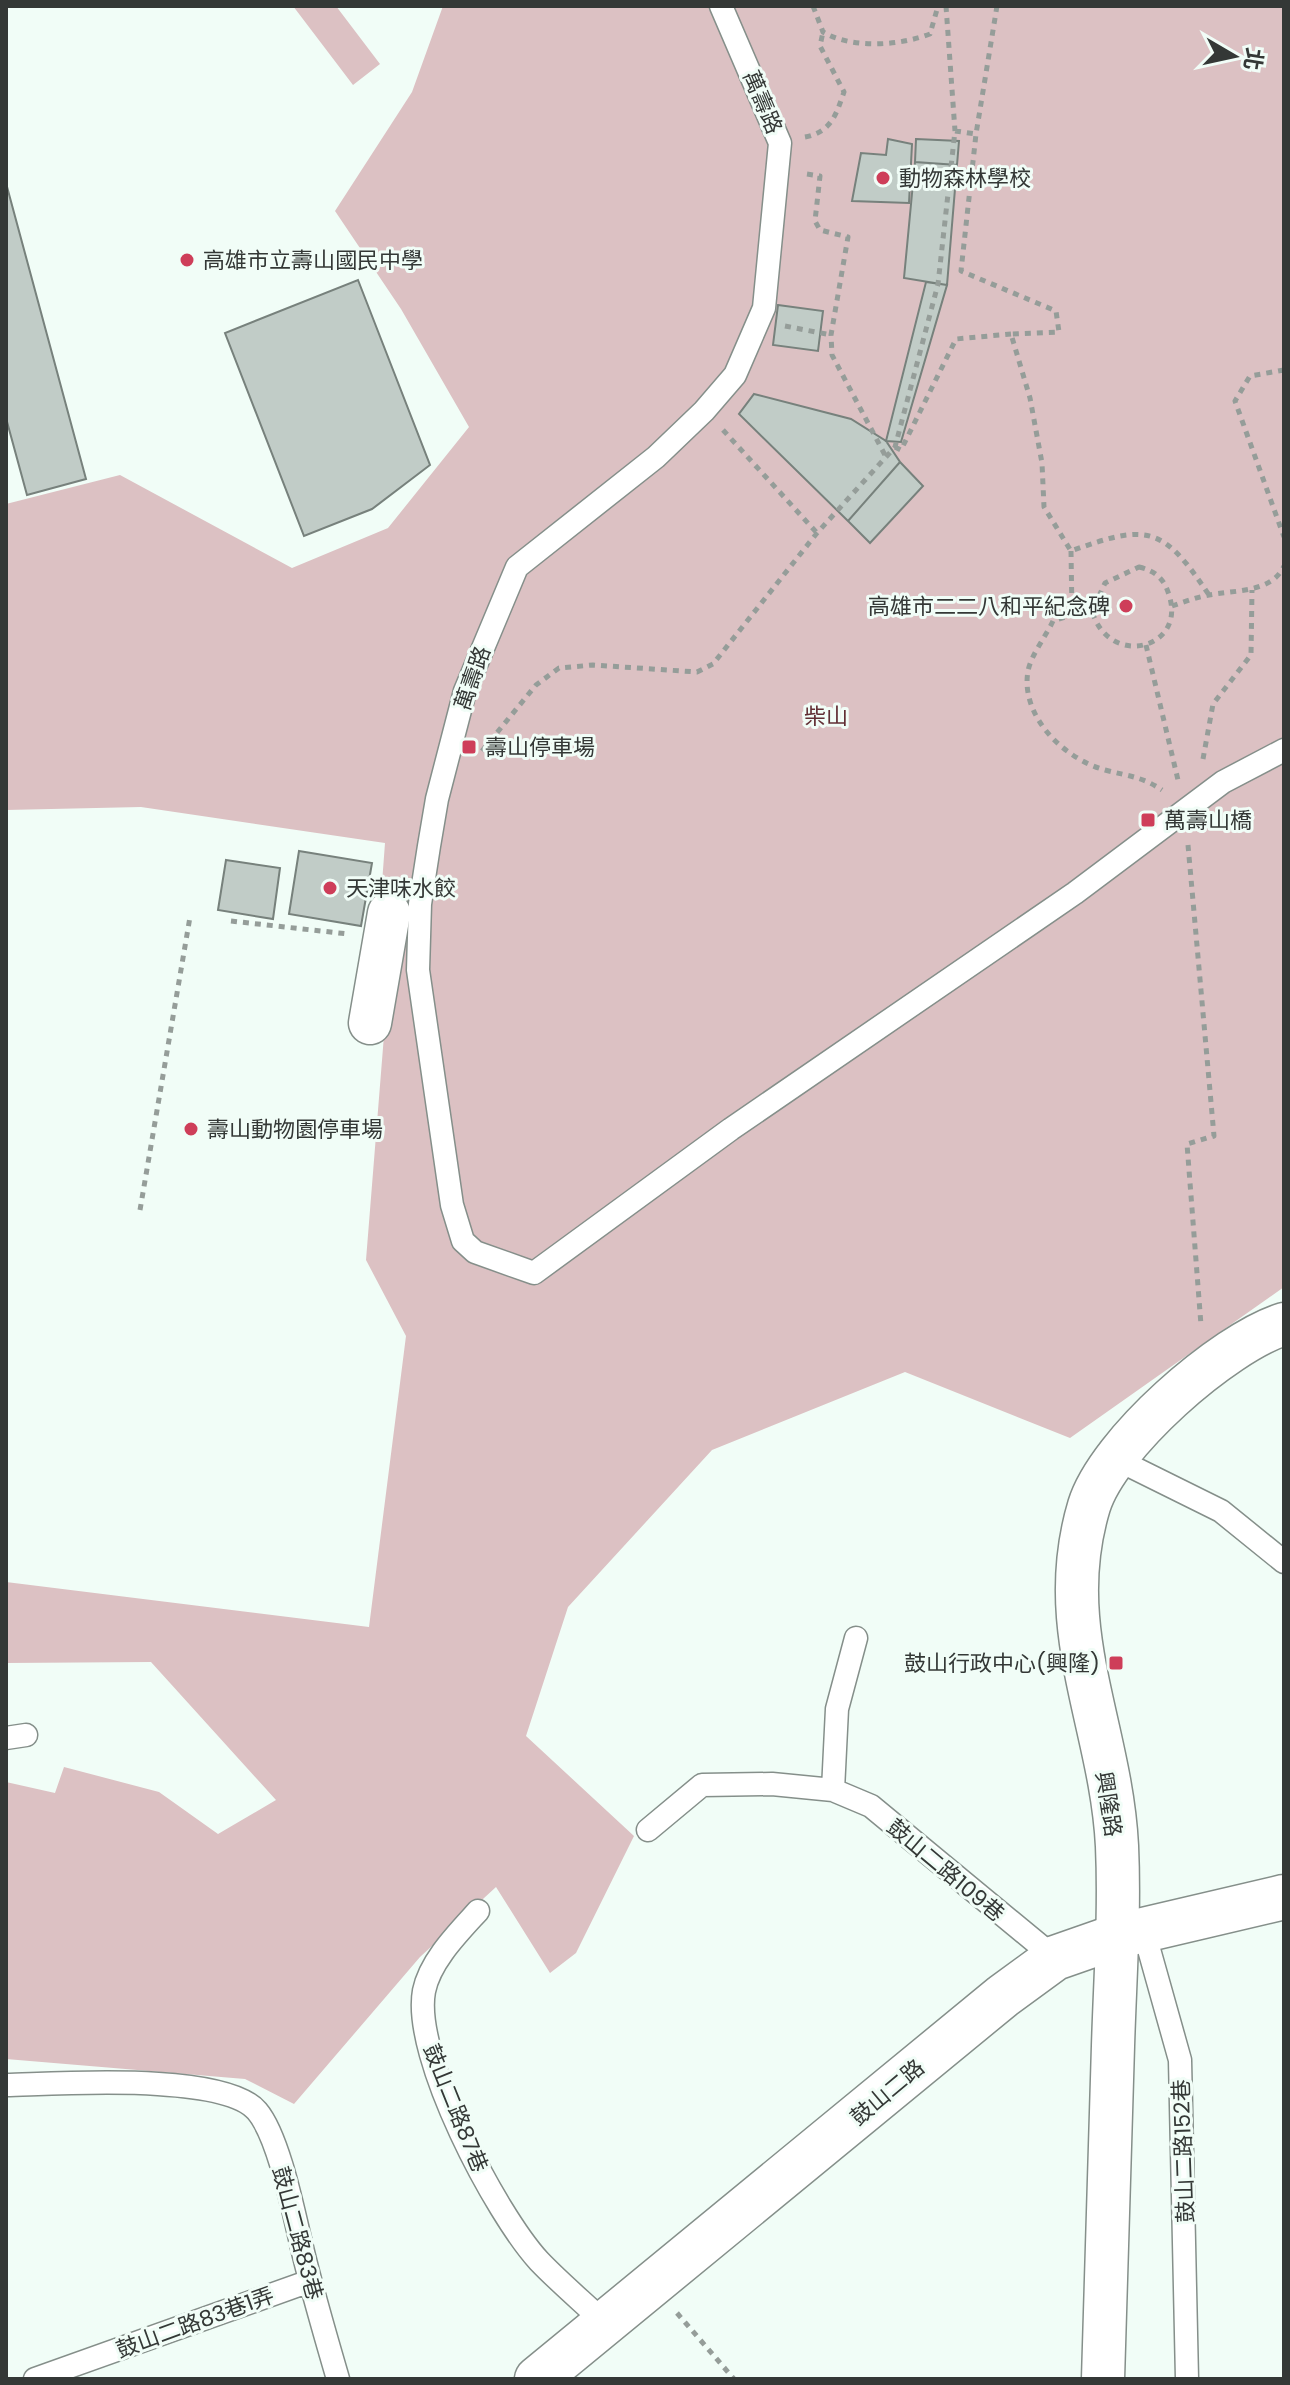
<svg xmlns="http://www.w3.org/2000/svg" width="1290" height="2385" font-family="Poppins,'Noto Sans TC',sans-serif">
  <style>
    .green { fill: #dcc1c3 }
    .building { fill: #c1ccc7; stroke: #77817c; stroke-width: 2 }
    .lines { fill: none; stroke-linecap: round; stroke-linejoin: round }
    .lane-casing { stroke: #858f8a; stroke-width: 25 }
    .street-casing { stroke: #858f8a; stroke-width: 45 }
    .secondary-casing { stroke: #858f8a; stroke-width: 47 }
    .path { stroke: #959d99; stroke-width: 5; stroke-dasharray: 6 6; stroke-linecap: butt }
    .lane { stroke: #fff; stroke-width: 22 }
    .street { stroke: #fff; stroke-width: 42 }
    .secondary { stroke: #fff; stroke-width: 44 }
    .poi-dot { fill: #ce3e59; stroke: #f1fdf7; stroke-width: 3 }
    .labels { text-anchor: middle; stroke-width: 6; stroke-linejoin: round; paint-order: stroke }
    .street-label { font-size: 22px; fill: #343836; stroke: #f1fdf7 }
    .poi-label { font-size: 22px; fill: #343836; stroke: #f1fdf7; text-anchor: start }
    .park-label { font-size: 22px; fill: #612e34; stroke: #f1fdf7 }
  </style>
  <rect width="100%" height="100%" fill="#f1fdf7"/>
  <!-- green -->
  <path class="green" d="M 293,6 L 336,6 L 380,64 L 353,85 Z
    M 443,6 L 1284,6 L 1284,1287 L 1070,1438 L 905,1372 L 712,1450 L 568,1607 L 526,1736 L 634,1836 L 576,1953 L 550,1973 L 496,1887 L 420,1957 L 294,2104 L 245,2079 L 6,2059 L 6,1782 L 55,1793 L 64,1767 L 159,1792 L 218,1834 L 276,1800 L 151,1662 L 6,1663 L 6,1582 L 369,1627 L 406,1336 L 366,1260 L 387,998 L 380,910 L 385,843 L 141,807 L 6,810 L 6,504 L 120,475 L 292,568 L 388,528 L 469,427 L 401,309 L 335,211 L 412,92 Z"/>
  <!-- building -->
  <path class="building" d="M 888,139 L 912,144 L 909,203 L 852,201 L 861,153 L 886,155 Z
    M 916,139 L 959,141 L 957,165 L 915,162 Z
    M 915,162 L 957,165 L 947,285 L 904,278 Z
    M 6,183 L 86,479 L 27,495 L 6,418 Z
    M 358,280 L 430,465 L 372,509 L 304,536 L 225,333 Z
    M 926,282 L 947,285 L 901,442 L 886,441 Z
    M 778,305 L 823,311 L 818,351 L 773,345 Z
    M 754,394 L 851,419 L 886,441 L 900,462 L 848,521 L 739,414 Z
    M 900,462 L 923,486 L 870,543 L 848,521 Z
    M 299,851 L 372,863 L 361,926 L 289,914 Z
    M 226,860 L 280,868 L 273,919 L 218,910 Z"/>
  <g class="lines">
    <!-- lane casing -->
    <g class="lane-casing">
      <path id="lane" d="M 721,6 L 780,143 L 764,308 L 735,375 L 704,411 L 656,457 L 517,567 L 465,691 L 437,799 L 429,846 L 420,904 L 418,970 L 452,1205 L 463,1241 L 475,1252 L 534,1273 L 731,1129 L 1075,893 L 1223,782 L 1284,750
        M 1114,1458 L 1221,1511 L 1284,1562
        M 6,1738 L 26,1735
        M 833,1790 L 837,1709 L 856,1638
        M 648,1830 L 702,1785 L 772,1784 L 833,1790 L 871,1806 L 1055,1958
        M 478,1911 C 458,1933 430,1961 424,1991 C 412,2056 496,2214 539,2261 C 560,2283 584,2303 606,2324
        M 1143,1928 L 1180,2060 L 1187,2379
        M 6,2085 C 57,2084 224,2072 257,2111 C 280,2138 295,2220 304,2256 C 314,2297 326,2338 338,2379
        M 35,2379 L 310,2281"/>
    </g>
    <!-- street casing -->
    <g class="street-casing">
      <path id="street" d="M 370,1023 L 389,913
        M 1103,2379 C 1106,2268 1109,2157 1113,2046 C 1115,1979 1120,1913 1117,1846 C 1111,1726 1052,1629 1089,1506 C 1108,1444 1223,1343 1284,1324"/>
    </g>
    <!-- secondary casing -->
    <g class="secondary-casing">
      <path id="secondary" d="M 537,2379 L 1003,1996 L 1055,1958 L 1118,1936 L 1284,1897"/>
    </g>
    <!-- path -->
    <path class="path" d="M 813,6 L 823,32 C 852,49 898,46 930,34 L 938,6
      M 946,6 L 955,131
      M 997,6 L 976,134 L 961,271 L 1056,311 L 1059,332 L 1011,334 L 1030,398 L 1042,463 L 1044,507 L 1071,551 C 1148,523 1163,526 1209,595
      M 805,137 C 831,132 836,115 844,92 L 820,46 L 823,32
      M 807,174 L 820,176 L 815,221 L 820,230 L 848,237 L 831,335 L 832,355 L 886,457
      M 785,326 L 831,335
      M 1284,370 L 1250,376 L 1235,401 L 1284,537
      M 723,430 L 817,533
      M 895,447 L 901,450 L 956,339 L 1011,334
      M 1071,551 L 1072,615 L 1053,621 C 1046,636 1031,655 1028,671 C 1020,716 1064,759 1105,770 C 1127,776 1141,776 1162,790
      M 1139,567 C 1155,571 1164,578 1169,595 C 1187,649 1109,669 1092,611 L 1105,583 Z
      M 1172,606 C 1184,602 1197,597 1209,595 C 1234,590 1272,593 1284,566
      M 1072,615 L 1092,611
      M 1146,645 L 1178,780
      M 482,751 L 536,685 L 559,668 L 593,665 L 697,672 L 713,664 L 817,533 L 895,447 L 938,284 L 955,131 L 976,134
      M 1203,759 L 1213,704 L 1251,655 L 1252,590
      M 1188,845 L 1214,1136 L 1187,1144 L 1201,1325
      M 231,921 L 348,934
      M 140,1210 L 190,917
      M 677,2313 L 734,2379"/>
    <!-- lane -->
    <use href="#lane" class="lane"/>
    <!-- street -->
    <use href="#street" class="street"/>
    <!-- secondary -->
    <use href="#secondary" class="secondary"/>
  </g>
  <!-- markers -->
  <g class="poi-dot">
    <circle cx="883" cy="178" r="8"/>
    <circle cx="187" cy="260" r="8"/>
    <circle cx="1126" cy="606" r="8"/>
    <rect x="461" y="739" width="16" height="16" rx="4"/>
    <rect x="1140" y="812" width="16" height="16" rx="4"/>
    <circle cx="330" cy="888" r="8"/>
    <circle cx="191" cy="1129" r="8"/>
    <rect x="1108" y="1655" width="16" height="16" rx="4"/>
  </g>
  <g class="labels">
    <!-- street labels -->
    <g class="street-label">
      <text transform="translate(763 102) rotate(67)" y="8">萬壽路</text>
      <text transform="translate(472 678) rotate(-71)" y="8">萬壽路</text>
      <text transform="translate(1109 1804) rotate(81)" y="8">興隆路</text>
      <text transform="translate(946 1870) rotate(40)" y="8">鼓山二路109巷</text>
      <text transform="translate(887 2092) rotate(-40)" y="8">鼓山二路</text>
      <text transform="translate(456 2108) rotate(68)" y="8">鼓山二路87巷</text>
      <text transform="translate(1183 2151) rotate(-92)" y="8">鼓山二路152巷</text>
      <text transform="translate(298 2233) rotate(75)" y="8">鼓山二路83巷</text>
      <text transform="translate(195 2322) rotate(-20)" y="8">鼓山二路83巷1弄</text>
    </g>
    <!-- poi labels -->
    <g class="poi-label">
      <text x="899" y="186">動物森林學校</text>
      <text x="203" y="268">高雄市立壽山國民中學</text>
      <text x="1110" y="614" text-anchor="end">高雄市二二八和平紀念碑</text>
      <text x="485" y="755">壽山停車場</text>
      <text x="1164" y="828">萬壽山橋</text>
      <text x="346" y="896">天津味水餃</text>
      <text x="207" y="1137">壽山動物園停車場</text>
      <text x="1100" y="1671" text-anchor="end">鼓山行政中心(興隆)</text>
    </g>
    <!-- park labels -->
    <g class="park-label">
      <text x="826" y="724">柴山</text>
    </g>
  </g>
  <!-- border -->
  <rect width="1290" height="2385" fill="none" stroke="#343836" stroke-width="16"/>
  <!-- north arrow -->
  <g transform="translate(1234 56) rotate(99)" stroke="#f1fdf7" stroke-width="6" paint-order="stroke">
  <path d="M0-6L14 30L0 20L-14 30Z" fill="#343836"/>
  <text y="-12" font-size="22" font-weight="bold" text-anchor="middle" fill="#343836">北</text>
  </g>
</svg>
